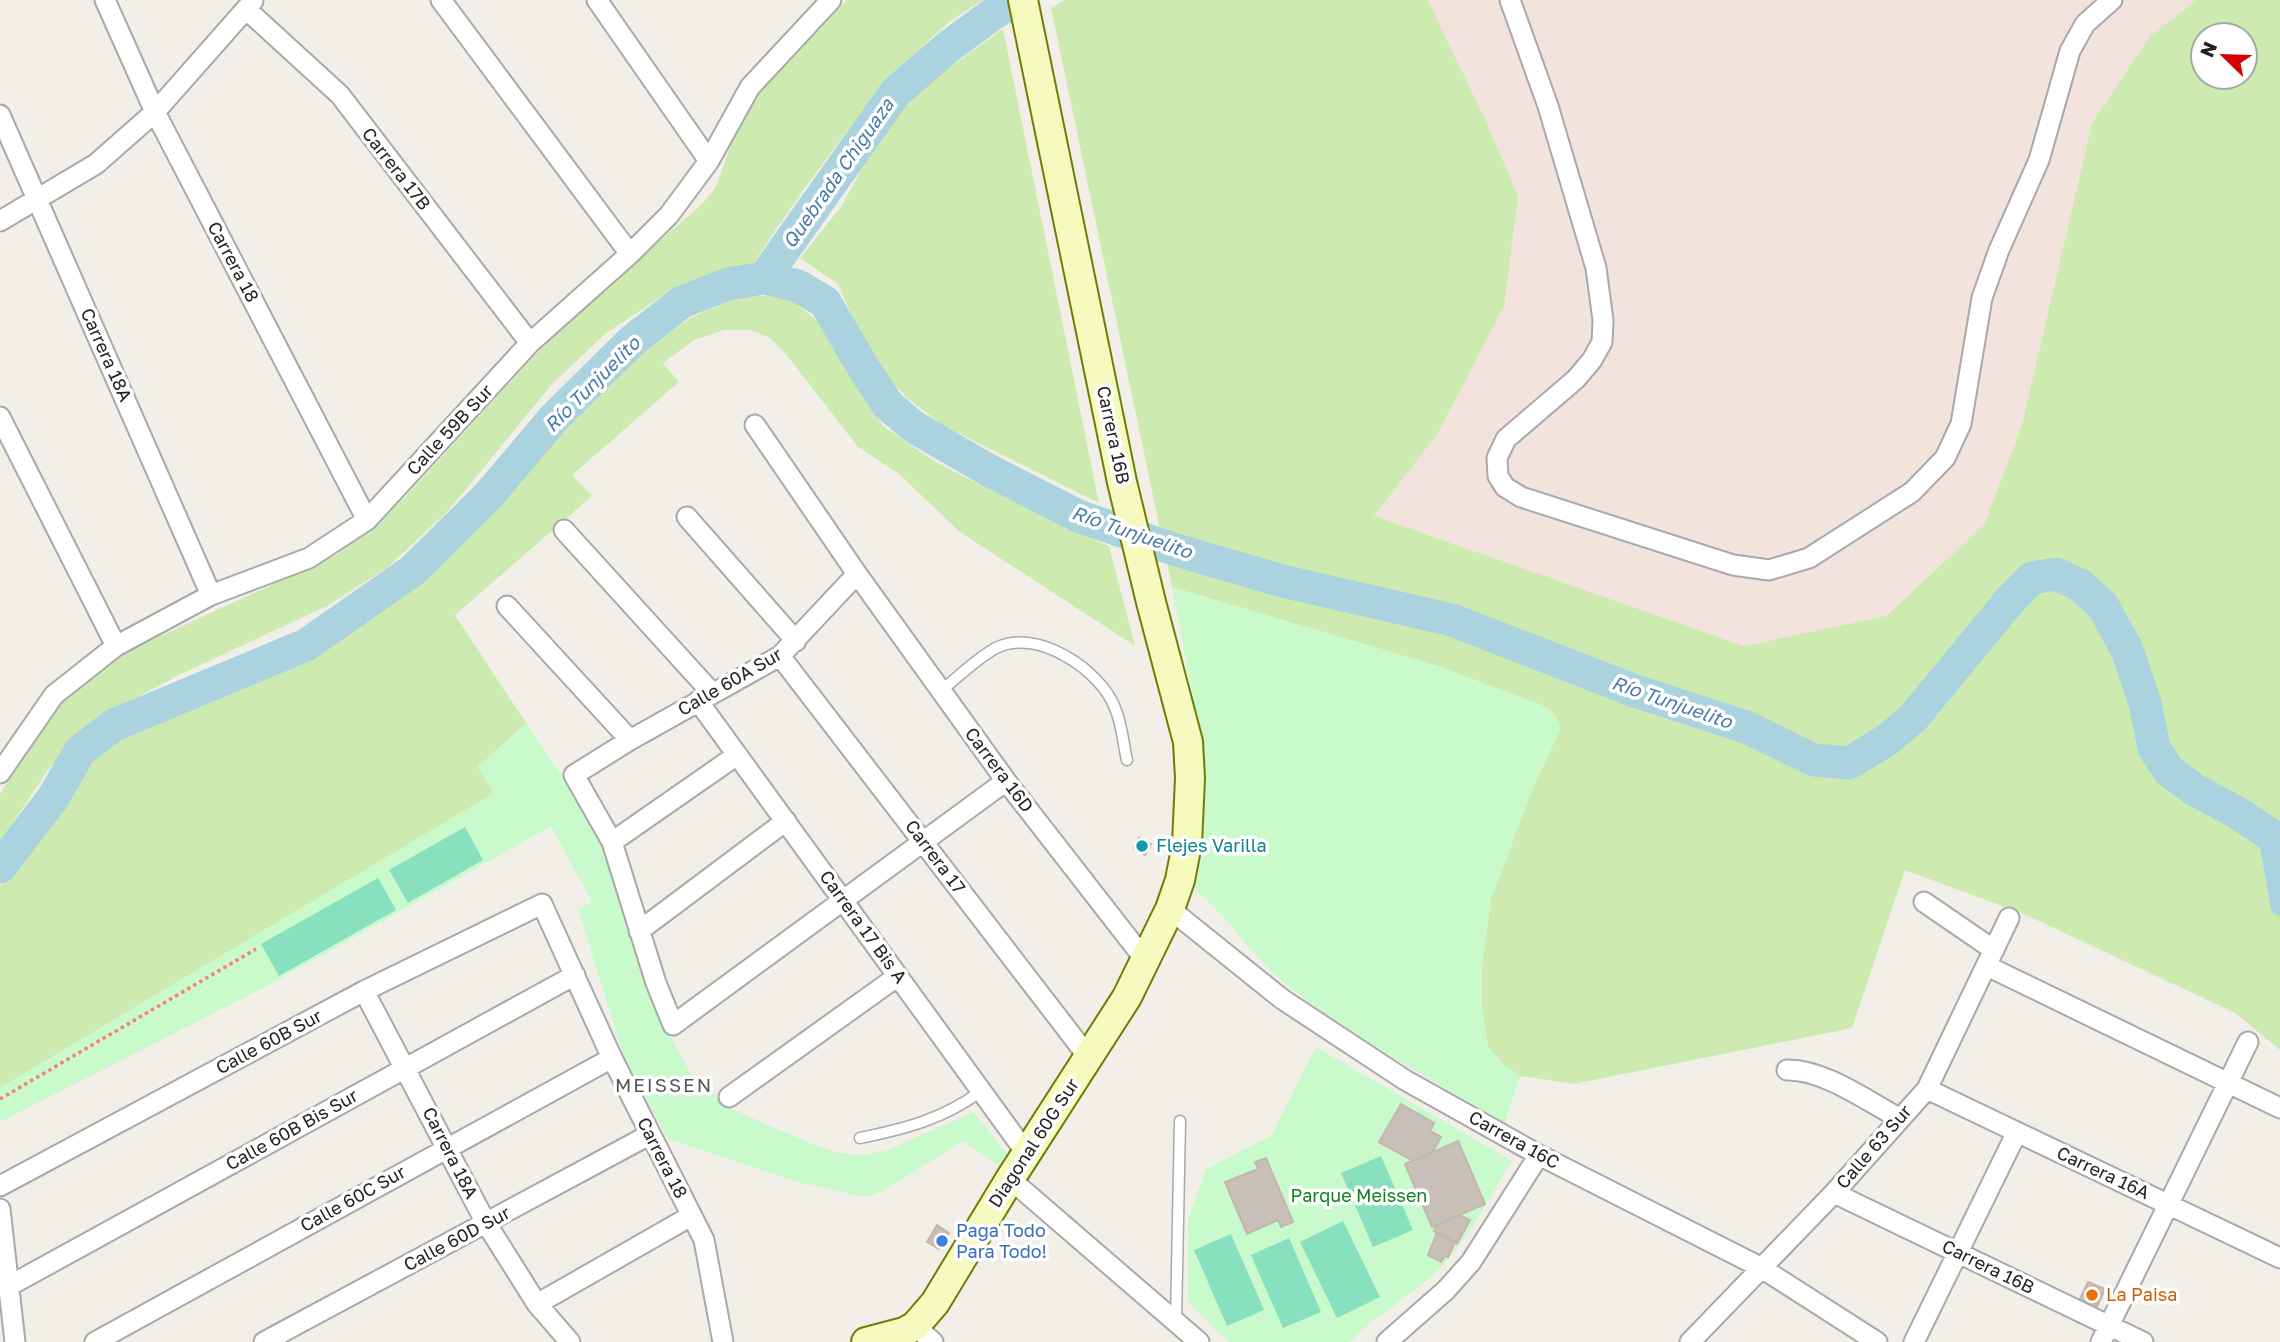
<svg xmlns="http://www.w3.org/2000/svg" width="2280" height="1342" font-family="'Golos Text',sans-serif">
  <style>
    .military { fill: #f3e3dd }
    .grass { fill: #cdebb0; fill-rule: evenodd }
    .park { fill: #c8facc }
    .pitch { fill: #88e0be }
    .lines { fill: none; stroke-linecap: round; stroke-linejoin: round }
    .canal { stroke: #aad3df; stroke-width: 19 }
    .river { stroke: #aad3df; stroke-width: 33 }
    .building { fill: #c7bfb8; stroke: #c4b6ab; stroke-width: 2 }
    .lane-casing { stroke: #a9a9a9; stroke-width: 13 }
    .street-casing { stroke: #a9a9a9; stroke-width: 23 }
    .secondary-casing { stroke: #707d05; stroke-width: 32 }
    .path { stroke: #fa8072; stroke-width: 3.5; stroke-dasharray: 3.5 3.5; stroke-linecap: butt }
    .lane { stroke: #fff; stroke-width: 10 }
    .street { stroke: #fff; stroke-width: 19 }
    .secondary { stroke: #f7fabf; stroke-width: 28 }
    .culture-dot { fill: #0f9aa8; stroke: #fff; stroke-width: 2.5 }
    .shop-dot { fill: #3f7fe0; stroke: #fff; stroke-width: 2.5 }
    .food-dot { fill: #e8710a; stroke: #fff; stroke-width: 2.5 }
    .labels { text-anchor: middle; stroke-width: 7; stroke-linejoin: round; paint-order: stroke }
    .street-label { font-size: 18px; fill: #222; stroke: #fff }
    .culture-label { font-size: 18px; fill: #0d838f; stroke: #fff; text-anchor: start }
    .park-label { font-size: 18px; fill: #0c8416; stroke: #fff }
    .shop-label { font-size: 18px; fill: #366cbe; stroke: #fff; text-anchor: start }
    .food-label { font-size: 18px; fill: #c56008; stroke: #fff; text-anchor: start }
    .water-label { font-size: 19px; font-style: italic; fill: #4a7aab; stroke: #fff }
    .neighbourhood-label { font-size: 19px; letter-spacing: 2px; fill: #555; stroke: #fff }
  </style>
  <rect width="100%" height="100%" fill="#f2efe9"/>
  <!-- military -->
  <path class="military" d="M 1428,0 L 2197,0 L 2150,36 L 2022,425 L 1984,525 L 1886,616 L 1744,646 L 1373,516 L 1438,433 L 1484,117 Z"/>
  <!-- grass -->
  <path class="grass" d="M 847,0 L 983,0 C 971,8 958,15 947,24 C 873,88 805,185 751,267 L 695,280 L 664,295 L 606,333 L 553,383 L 448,511 L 387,568 L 327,606 L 181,674 L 105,714 L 77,737 L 48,770 L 0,842 L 0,794 L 49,711 L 96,666 L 336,555 L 377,525 L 408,494 L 544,345 L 597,295 L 701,205 L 716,187 L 734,136 L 757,92 Z
    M 1065,0 L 1428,0 L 1484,117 L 1518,196 L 1504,306 L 1438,433 L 1374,516 L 1744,646 L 1886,616 L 1984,525 L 2022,425 L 2092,124 L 2150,36 L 2197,0 L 2280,0 L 2280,1050 L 2235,1013 L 2026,915 L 1905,870 L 1852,1028 L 1574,1084 L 1520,1076 L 1504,1065 L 1488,1047 L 1482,1009 L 1482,965 L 1491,900 L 1531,792 L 1560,730 L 1441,667 L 1172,587 L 1051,8 ZM 2203,35 L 2245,35 L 2245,77 L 2203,77 Z
    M 1003,29 L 1099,503 L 942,425 L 905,396 L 870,358 L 838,284 L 800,258 L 841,207 L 879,138 L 907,98 Z
    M 785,295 L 821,324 L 883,426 L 937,463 L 1031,510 L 1109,546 L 1135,646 L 960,532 L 899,474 L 858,447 L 785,353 L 770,338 L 751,330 L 724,330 L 694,340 L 663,363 L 679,382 L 572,475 L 592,496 L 455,615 L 526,723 L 478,767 L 494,793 L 0,1088 L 0,886 L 102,751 L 128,732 L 187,704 L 323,650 L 401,595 L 506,497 L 563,430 L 640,354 L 690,318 L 738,297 Z"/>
  <!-- park -->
  <path class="park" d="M 1172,587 L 1441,667 L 1542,705 C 1553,712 1559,717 1560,730 L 1531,792 L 1491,900 L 1482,965 L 1482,1009 L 1488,1047 L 1504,1065 L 1520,1076 L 1505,1123 C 1431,1080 1356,1038 1288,986 C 1252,958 1230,917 1195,890 L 1203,845 L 1206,781 L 1199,729 Z
    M 526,723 L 600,833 L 666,1029 L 690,1072 L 732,1109 L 802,1140 L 838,1153 L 864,1155 L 888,1150 L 973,1112 L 1007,1154 L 998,1165 L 963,1141 L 883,1191 L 870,1196 L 860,1196 L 802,1183 L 668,1139 L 624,1057 L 578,909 L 592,902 L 551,826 L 271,984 L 0,1122 L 0,1088 L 494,793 L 478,767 Z
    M 1316,1047 L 1512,1161 C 1491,1195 1472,1232 1446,1262 C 1421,1291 1378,1312 1350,1342 L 1229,1342 L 1188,1302 L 1188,1220 L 1206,1169 L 1271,1136 Z"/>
  <!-- pitch -->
  <path class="pitch" d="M 465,827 L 483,860 L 408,903 L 389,870 Z
    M 378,878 L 396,910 L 279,976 L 261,944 Z
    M 1381,1156 L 1413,1230 L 1373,1247 L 1341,1173 Z
    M 1343,1221 L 1380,1297 L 1337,1318 L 1300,1242 Z
    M 1231,1234 L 1264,1310 L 1227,1326 L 1194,1250 Z
    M 1289,1238 L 1321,1312 L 1283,1328 L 1251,1255 Z"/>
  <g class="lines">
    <!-- canal -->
    <path class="canal" d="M 2267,832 L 2280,906"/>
    <!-- river -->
    <path class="river" d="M 764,278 L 895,93 L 948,47 L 997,11 L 1021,0
      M 0,867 L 53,798 L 80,751 L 114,725 L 306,645 L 412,571 L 489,495 L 554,418 L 633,340 L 682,302 L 728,284 L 764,278 L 798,286 L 825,302 L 864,369 L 888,405 L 914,427 L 990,471 L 1078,516 L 1173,549 L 1282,581 L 1452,620 L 1635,691 L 1746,727 L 1814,760 L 1849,763 L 1887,740 L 1913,718 L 2011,599 L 2032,578 L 2056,574 L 2080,585 L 2103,606 L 2127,650 L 2145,703 L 2154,748 L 2169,771 L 2195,790 L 2236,812 L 2280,841"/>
  </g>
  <!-- building -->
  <path class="building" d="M 1139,838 L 1151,844 L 1145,855 L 1134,848 Z
    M 1401,1104 L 1434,1123 L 1430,1131 L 1441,1137 L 1432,1153 L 1413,1161 L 1379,1142 Z
    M 1458,1141 L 1485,1204 L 1432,1227 L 1405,1164 Z
    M 1266,1158 L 1293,1222 L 1281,1227 L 1278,1220 L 1247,1234 L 1225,1182 L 1258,1169 L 1255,1162 Z
    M 1459,1215 L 1470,1220 L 1457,1244 L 1434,1231 L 1437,1225 Z
    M 937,1225 L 949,1233 L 939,1249 L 927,1242 Z
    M 1437,1233 L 1455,1242 L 1448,1257 L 1445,1256 L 1441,1262 L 1428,1255 Z
    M 2088,1282 L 2105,1289 L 2096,1309 L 2079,1301 Z"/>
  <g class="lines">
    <!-- lane casing -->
    <g class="lane-casing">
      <path id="lane" d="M 941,691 C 958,677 977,658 996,648 C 1036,627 1101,670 1115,708 C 1122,724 1123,743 1127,760
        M 860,1138 C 904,1129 944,1119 981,1091
        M 1176,1320 L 1180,1121"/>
    </g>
    <!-- street casing -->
    <g class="street-casing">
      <path id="street" d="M 105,0 L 155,112 L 367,520
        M 441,0 L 630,254
        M 597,0 L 709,161
        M 1510,0 L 1548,106 L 1596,268 L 1603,320 L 1602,342 L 1592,360 L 1576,379 L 1506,439 L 1497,458 L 1498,476 L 1505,487 L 1521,497 L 1733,565 L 1769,570 L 1809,558 L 1912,492 L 1945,458 L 1961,424 L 1982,298 L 1999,250 L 2039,160 L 2070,51 L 2085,24 L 2112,0
        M 246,9 L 340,95 L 530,343
        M 0,115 L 211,595
        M 0,221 L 96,164 L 155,112 L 253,1
        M 0,417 L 116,646
        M 755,425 L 857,574 L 780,656 L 630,740 L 574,775 L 612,842 L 656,983 L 673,1025 L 1006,781
        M 687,517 L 796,641
        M 564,530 L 712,693
        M 857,574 L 1006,781 L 1146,961
        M 507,606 L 630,740
        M 780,656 L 1089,1058
        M 698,701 L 1027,1154
        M 0,773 L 54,695 L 116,646 L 211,595 L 309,558 L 367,520 L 530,343 L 630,254 L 669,215 L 709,161 L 750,87 L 831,0
        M 612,842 L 737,755
        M 1924,902 L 1994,950
        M 1170,909 L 1282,999 L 1405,1080 L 1539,1155 L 1760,1267 L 1877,1342
        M 639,931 L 786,821
        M 1987,966 L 2280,1108
        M 364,991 L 486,1223 L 537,1304 L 570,1342
        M 1787,1070 C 1823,1069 1867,1101 1899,1118
        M 1927,1089 L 2280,1258
        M 729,1097 L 898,976
        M 1010,1179 L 1199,1342
        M 0,1186 L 364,991 L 542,904 L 612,1058 L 704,1240 L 723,1342
        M 1834,1193 L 2143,1342
        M 0,1209 L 15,1342
        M 9,1286 L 575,975
        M 537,1304 L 691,1216
        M 915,1326 L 933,1342
        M 95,1342 L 612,1058
        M 264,1342 L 649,1135
        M 1387,1342 L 1446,1290 L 1471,1262 L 1539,1155
        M 1690,1342 L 1834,1193 L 1927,1089 L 2009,918
        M 1914,1342 L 2017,1132
        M 2101,1342 L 2248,1042"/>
    </g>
    <!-- secondary casing -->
    <g class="secondary-casing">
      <path id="secondary" d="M 866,1342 L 904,1332 L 915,1326 L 935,1303 L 1010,1179 L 1127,997 L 1170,909 L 1180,880 L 1187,844 L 1190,778 L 1188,742 L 1151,602 L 1122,482 L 1023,0"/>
    </g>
    <!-- path -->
    <path class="path" d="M 0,1099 L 256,949"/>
    <!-- lane -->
    <use href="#lane" class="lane"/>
    <!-- street -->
    <use href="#street" class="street"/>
    <!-- secondary -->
    <use href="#secondary" class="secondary"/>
  </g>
  <!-- markers -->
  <circle class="culture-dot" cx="1142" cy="846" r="7"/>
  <circle class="shop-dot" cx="942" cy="1241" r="7"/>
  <circle class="food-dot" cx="2092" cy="1295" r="7"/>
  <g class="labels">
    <!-- street labels -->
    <g class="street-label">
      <text transform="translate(396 169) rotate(52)" y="6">Carrera 17B</text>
      <text transform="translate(233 262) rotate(62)" y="6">Carrera 18</text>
      <text transform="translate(106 355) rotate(66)" y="6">Carrera 18A</text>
      <text transform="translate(450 430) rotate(-47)" y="6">Calle 59B Sur</text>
      <text transform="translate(1113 435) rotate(78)" y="6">Carrera 16B</text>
      <text transform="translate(730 682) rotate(-30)" y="6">Calle 60A Sur</text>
      <text transform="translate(999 770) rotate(53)" y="6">Carrera 16D</text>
      <text transform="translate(935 857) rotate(53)" y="6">Carrera 17</text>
      <text transform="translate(863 927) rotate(54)" y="6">Carrera 17 Bis A</text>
      <text transform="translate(269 1042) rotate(-28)" y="6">Calle 60B Sur</text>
      <text transform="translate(292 1130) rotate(-29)" y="6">Calle 60B Bis Sur</text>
      <text transform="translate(1514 1140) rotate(29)" y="6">Carrera 16C</text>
      <text transform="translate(1034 1143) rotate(-57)" y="6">Diagonal 60G Sur</text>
      <text transform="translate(1874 1147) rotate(-49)" y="6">Calle 63 Sur</text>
      <text transform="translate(450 1153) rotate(63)" y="6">Carrera 18A</text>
      <text transform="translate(662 1158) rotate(63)" y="6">Carrera 18</text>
      <text transform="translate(2103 1173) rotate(25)" y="6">Carrera 16A</text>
      <text transform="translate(353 1199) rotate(-29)" y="6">Calle 60C Sur</text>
      <text transform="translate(457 1239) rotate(-28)" y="6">Calle 60D Sur</text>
      <text transform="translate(1988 1267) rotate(26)" y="6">Carrera 16B</text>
    </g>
    <!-- culture labels -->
    <g class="culture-label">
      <text x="1156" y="852">Flejes Varilla</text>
    </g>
    <!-- park labels -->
    <g class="park-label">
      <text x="1359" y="1202">Parque Meissen</text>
    </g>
    <!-- shop labels -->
    <g class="shop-label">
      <text x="956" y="1237">Paga Todo<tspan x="956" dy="21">Para Todo!</tspan></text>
    </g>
    <!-- food labels -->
    <g class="food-label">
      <text x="2106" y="1301">La Paisa</text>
    </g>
    <!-- water labels -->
    <g class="water-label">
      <text transform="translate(838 173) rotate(-55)" y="7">Quebrada Chiguaza</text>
      <text transform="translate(592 384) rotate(-45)" y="7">Río Tunjuelito</text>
      <text transform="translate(1132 532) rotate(19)" y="7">Río Tunjuelito</text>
      <text transform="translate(1672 702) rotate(19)" y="7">Río Tunjuelito</text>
    </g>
    <!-- neighbourhood labels -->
    <g class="neighbourhood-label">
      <text x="664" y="1092">MEISSEN</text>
    </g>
  </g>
  <!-- north arrow -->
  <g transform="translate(2224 56) rotate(293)"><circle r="33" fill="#ffffff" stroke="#a7a7a7" stroke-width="2"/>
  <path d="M0-5L12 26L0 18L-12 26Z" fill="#d40000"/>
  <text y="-10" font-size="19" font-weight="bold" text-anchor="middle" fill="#222222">N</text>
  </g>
</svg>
